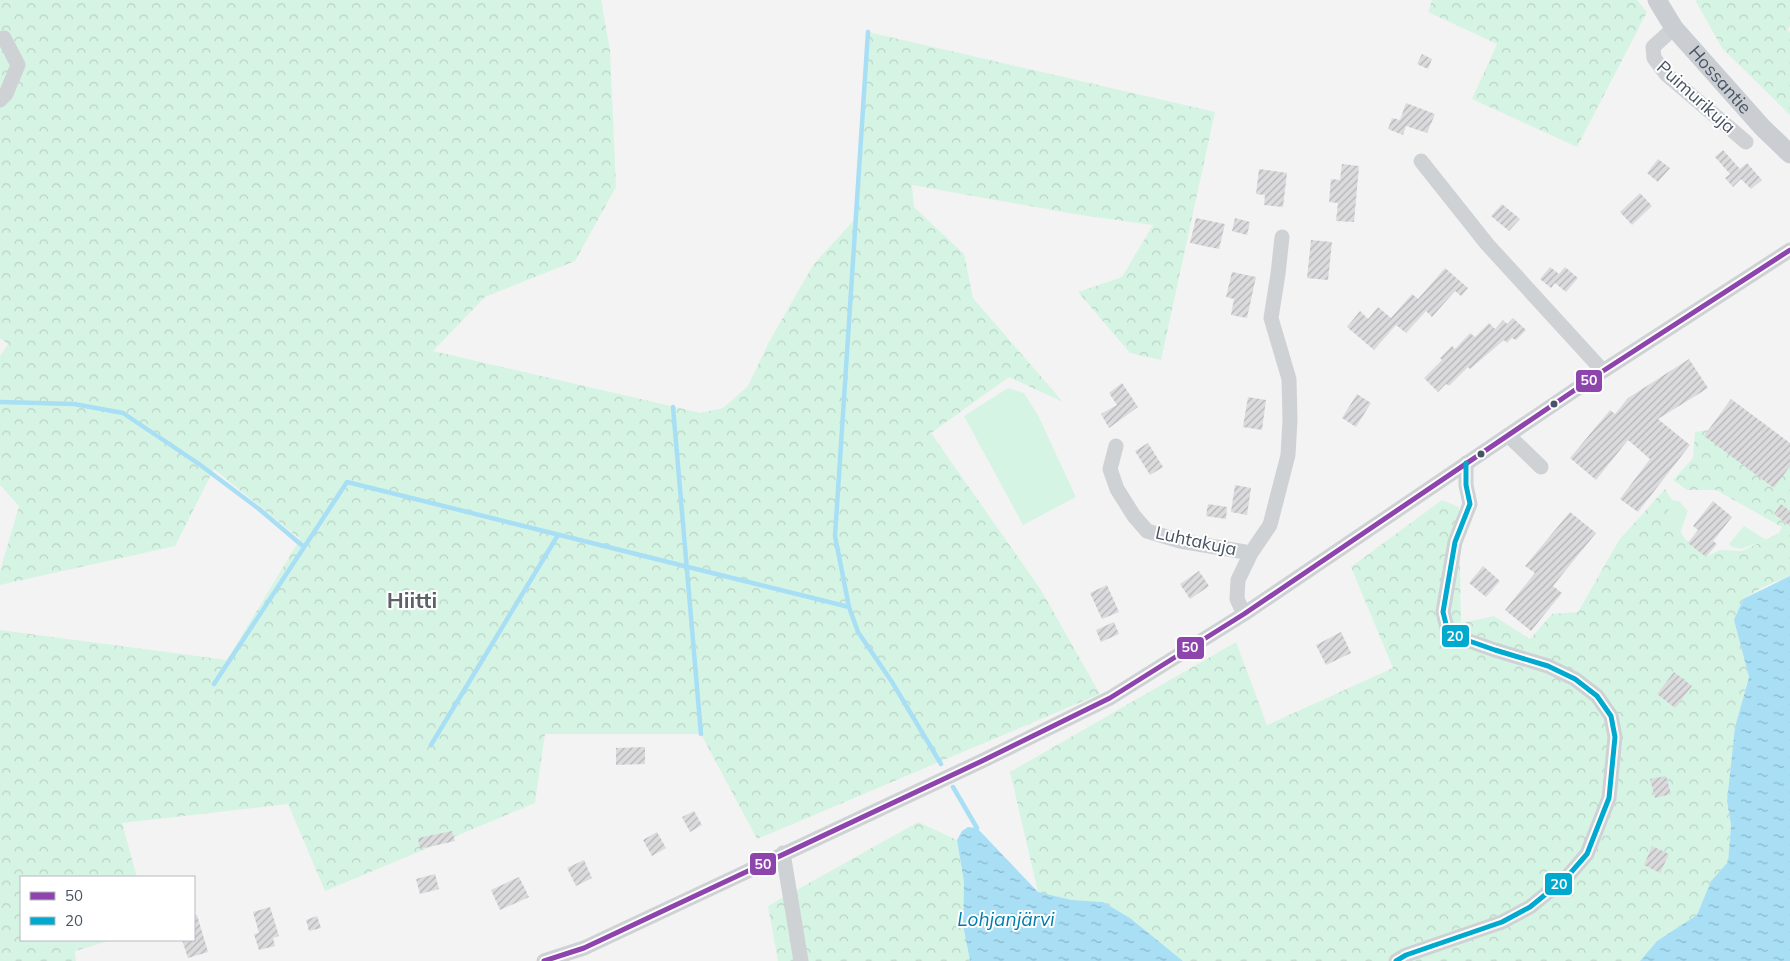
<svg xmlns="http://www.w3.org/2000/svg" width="1790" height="961" font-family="Mulish,sans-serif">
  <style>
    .green { fill: #d6f4e4 }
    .forest { fill: url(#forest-crowns) }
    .water { fill: url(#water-ripples) }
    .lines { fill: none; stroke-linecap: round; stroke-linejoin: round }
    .stream { stroke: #a8dff5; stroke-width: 4.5 }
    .building { fill: url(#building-hatch) }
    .minor { stroke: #cfd2d4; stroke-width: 15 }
    .major { stroke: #caced2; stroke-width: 19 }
    .bus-1-casing { stroke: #fff; stroke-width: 9 }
    .bus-2-casing { stroke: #fff; stroke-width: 9 }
    .bus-1 { stroke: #8e44ad; stroke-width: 5 }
    .bus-2 { stroke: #00a9ce; stroke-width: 5 }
    .bus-dot { fill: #485463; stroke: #fff; stroke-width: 2 }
    .labels { text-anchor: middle; stroke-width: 4; stroke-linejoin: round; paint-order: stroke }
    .street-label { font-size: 18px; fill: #485463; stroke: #fff }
    .water-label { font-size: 19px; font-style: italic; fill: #027cac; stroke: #fff }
    .district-label { font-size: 22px; font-weight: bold; fill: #5e6268; stroke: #fff }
    .line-badge { stroke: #fff; stroke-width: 2 }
    .badge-label { font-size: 14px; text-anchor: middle; font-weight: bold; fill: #fff }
  </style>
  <defs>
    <pattern id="forest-crowns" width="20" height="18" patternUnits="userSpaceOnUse" patternTransform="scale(1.25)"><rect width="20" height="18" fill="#d6f4e4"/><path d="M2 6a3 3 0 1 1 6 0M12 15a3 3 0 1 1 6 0" fill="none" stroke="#b9d3c6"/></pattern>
    <pattern id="water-ripples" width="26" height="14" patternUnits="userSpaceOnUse" patternTransform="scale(1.25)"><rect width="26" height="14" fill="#a8dff5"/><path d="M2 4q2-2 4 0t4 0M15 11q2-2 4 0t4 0" fill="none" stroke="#8bb7ca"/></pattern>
    <pattern id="building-hatch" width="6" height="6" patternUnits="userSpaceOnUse" patternTransform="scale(1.25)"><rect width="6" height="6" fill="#dbdbdd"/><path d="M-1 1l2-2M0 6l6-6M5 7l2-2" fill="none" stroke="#b4b4b7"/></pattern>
  </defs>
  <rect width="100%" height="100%" fill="#f4f3f3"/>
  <!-- green -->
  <path class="green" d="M 1008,388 L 1024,393 L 1038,415 L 1076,497 L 1023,525 L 964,416 Z
    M 1672,500 L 1679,501 L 1688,511 L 1681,531 L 1679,528 L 1664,518 Z
    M 1744,526 L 1766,540 L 1741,549 L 1732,547 L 1729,544 Z"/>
  <!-- forest -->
  <path class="forest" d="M 0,0 L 601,0 L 610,50 L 616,187 L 575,261 L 485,297 L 433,351 L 701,413 L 723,408 L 748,386 L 769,342 L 813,265 L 855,219 L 868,32 L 1215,112 L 1161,360 L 1130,353 L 1078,292 L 1122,277 L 1153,225 L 1080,215 L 912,185 L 914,207 L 964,254 L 973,298 L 1063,402 L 1009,377 L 931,433 L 1041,590 L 1100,694 L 757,839 L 701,734 L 545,734 L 535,803 L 325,891 L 288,804 L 122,823 L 137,877 L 21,877 L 21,940 L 112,940 L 75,951 L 76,961 L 0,961 L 0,630 L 227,660 L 300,539 L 214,469 L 175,546 L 0,585 L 0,571 L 19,506 L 0,485 L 0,356 L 8,344 L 0,338 Z
    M 1432,0 L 1637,0 L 1647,12 L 1577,147 L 1472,99 L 1497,44 L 1428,12 Z
    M 1695,0 L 1790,0 L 1790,26 L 1787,30 L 1790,32 L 1790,115 L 1722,48 Z
    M 1713,429 L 1790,453 L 1790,576 L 1763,587 L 1743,599 L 1734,620 L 1749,676 L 1735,727 L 1727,801 L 1731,825 L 1728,862 L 1711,881 L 1697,915 L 1657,941 L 1640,961 L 1183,961 L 1130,918 L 1103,902 L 1072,900 L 1038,892 L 1010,772 L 1236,642 L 1267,725 L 1393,668 L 1351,567 L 1442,500 L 1459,507 L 1461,623 L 1494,616 L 1530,639 L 1552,614 L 1578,612 L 1619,540 L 1665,489 L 1672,500 L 1665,519 L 1679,528 L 1685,539 L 1708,556 L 1719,550 L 1742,551 L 1779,533 L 1782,527 L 1716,490 L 1687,490 L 1673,480 L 1693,458 L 1695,432 Z
    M 918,822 L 957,840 L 964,882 L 963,925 L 970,961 L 778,961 L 768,906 Z"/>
  <!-- water -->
  <path class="water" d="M 1790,576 L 1790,961 L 1640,961 L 1657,941 L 1697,915 L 1711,881 L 1728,862 L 1731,825 L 1727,801 L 1735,727 L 1749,677 L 1734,620 L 1743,599 Z
    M 968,827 L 977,828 L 1038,892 L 1072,900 L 1103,902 L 1130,918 L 1183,961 L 970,961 L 963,925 L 964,882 L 957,840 L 962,831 Z"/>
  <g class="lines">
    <!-- stream -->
    <path class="stream" d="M 868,32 L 835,536 L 849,607 L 858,632 L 892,682 L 941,764
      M 0,402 L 74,404 L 123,413 L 199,464 L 259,509 L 304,547
      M 673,407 L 701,734
      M 214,684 L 347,482 L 849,607
      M 431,745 L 558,535
      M 953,787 L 977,828"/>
  </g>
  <!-- building -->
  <path class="building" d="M 1422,54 L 1432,59 L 1428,69 L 1417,64 Z
    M 1406,103 L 1435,114 L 1427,133 L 1406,126 L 1403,135 L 1388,129 L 1392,118 L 1400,120 Z
    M 1723,150 L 1740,169 L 1747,163 L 1762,180 L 1751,189 L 1741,179 L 1733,187 L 1725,178 L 1730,174 L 1715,157 Z
    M 1658,159 L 1670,168 L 1658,182 L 1647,173 Z
    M 1342,164 L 1359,166 L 1354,222 L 1336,221 L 1338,203 L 1329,202 L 1331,179 L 1340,180 Z
    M 1259,169 L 1287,173 L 1283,207 L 1264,205 L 1265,195 L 1256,194 Z
    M 1640,193 L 1652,206 L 1632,225 L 1620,212 Z
    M 1502,204 L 1520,219 L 1509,231 L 1491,216 Z
    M 1196,218 L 1225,224 L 1219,249 L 1190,243 Z
    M 1235,218 L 1250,222 L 1247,235 L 1232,231 Z
    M 1311,240 L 1332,242 L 1328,280 L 1307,278 Z
    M 1550,267 L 1559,274 L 1565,267 L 1578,278 L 1566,292 L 1555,283 L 1551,288 L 1540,279 Z
    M 1445,268 L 1468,288 L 1461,296 L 1455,291 L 1432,317 L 1426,311 L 1406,333 L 1396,325 L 1374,350 L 1347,327 L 1360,311 L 1368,319 L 1378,307 L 1391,318 L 1412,294 L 1418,299 Z
    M 1232,272 L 1256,277 L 1247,318 L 1231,315 L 1234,299 L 1226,297 Z
    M 1513,318 L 1526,330 L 1516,340 L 1512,338 L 1507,343 L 1504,340 L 1470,369 L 1468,367 L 1449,386 L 1446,384 L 1438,392 L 1424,378 L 1442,360 L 1440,358 L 1452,346 L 1455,349 L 1470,333 L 1475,337 L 1489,323 L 1495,329 L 1503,320 L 1507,324 Z
    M 1689,359 L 1708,388 L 1658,419 L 1690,445 L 1638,512 L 1620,499 L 1650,459 L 1628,440 L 1596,480 L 1570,458 L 1610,410 L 1615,414 L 1628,398 Z
    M 1122,383 L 1138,407 L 1109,428 L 1101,414 L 1117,405 L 1109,393 Z
    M 1357,394 L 1371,403 L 1356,427 L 1342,418 Z
    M 1248,397 L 1266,400 L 1262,430 L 1243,427 Z
    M 1731,399 L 1790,443 L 1790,466 L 1774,488 L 1704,436 Z
    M 1148,443 L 1163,467 L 1150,475 L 1135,451 Z
    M 1235,485 L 1251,488 L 1247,515 L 1231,512 Z
    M 1713,501 L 1732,517 L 1713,541 L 1717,544 L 1706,557 L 1688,543 L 1698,530 L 1693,526 Z
    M 1208,504 L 1227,507 L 1226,519 L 1206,516 Z
    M 1781,504 L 1790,511 L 1790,526 L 1774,514 Z
    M 1570,512 L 1596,533 L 1553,586 L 1562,593 L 1531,631 L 1505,610 L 1535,573 L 1525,566 Z
    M 1483,566 L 1500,581 L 1486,597 L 1469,583 Z
    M 1199,571 L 1209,586 L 1190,599 L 1180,584 Z
    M 1107,585 L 1119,612 L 1102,619 L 1090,593 Z
    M 1114,622 L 1119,634 L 1101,642 L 1096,630 Z
    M 1341,632 L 1351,653 L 1326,665 L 1316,645 Z
    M 1674,672 L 1692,686 L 1675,708 L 1657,694 Z
    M 645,747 L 645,764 L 616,765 L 616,748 Z
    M 1666,776 L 1671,794 L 1655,798 L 1650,779 Z
    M 694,811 L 702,825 L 690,832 L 682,817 Z
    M 452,831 L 455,841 L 420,849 L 418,838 Z
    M 657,832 L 666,848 L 652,856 L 643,840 Z
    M 1652,846 L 1669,854 L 1660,873 L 1644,865 Z
    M 584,860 L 592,878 L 576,886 L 567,868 Z
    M 435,874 L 439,889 L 420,894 L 416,879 Z
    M 519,877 L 529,897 L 500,910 L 491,890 Z
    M 270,907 L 279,936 L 273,938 L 275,946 L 259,950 L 254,934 L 259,933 L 253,912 Z
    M 197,915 L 208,952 L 188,958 L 182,940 L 194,940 L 194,916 Z
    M 317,916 L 321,928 L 309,931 L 306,920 Z"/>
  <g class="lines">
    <!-- minor -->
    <path class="minor" d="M 1674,28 L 1653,47 L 1654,58 L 1666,74 L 1746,142
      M 0,39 L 4,38 L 18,65 L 6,94 L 0,100
      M 1421,161 L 1487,244 L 1603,371
      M 1508,435 L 1541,467
      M 1116,446 L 1110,469 L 1117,489 L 1134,516 L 1147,531 L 1180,541 L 1251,553
      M 1244,614 L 1237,599 L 1238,580 L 1251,553 L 1270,525 L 1288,455 L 1290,420 L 1289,379 L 1271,318 L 1278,274 L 1282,237
      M 783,853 L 801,961
      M 544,961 L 584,948 L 982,761 L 1110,698 L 1244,614 L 1603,371 L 1790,250
      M 1396,961 L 1406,955 L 1502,922 L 1530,907 L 1567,877 L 1587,854 L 1609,798 L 1615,737 L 1611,716 L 1597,696 L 1575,679 L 1548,666 L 1495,650 L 1452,635 L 1447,628 L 1443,612 L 1455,542 L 1470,504 L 1466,485 L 1466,463"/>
    <!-- major -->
    <path class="major" id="s1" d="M 1657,0 L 1674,28 L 1762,127 L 1790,154"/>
    <!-- bus-1 casing -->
    <g class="bus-1-casing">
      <path id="bus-1" d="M 544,961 L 584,948 L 982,761 L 1110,698 L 1244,614 L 1603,371 L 1790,250"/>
    </g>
    <!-- bus-2 casing -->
    <g class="bus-2-casing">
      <path id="bus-2" d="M 1396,961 L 1406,955 L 1502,922 L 1530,907 L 1567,877 L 1587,854 L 1609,798 L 1615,737 L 1611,716 L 1597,696 L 1575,679 L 1548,666 L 1495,650 L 1452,635 L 1447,628 L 1443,612 L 1455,542 L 1470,504 L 1466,485 L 1466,463"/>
    </g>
    <!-- bus-1 -->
    <use href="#bus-1" class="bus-1"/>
    <!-- bus-2 -->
    <use href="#bus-2" class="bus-2"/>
  </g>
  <!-- markers -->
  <g class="bus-dot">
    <circle cx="1554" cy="404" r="4.5"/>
    <circle cx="1481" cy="454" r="4.5"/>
  </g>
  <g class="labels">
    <!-- street labels -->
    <g class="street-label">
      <text dy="6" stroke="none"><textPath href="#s1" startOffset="102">Hossantie</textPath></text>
      <text transform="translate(1696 97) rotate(42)" y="6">Puimurikuja</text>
      <text transform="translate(1196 541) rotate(12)" y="6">Luhtakuja</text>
    </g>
    <!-- water labels -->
    <g class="water-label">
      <text x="1006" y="926">Lohjanjärvi</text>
    </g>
    <!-- district labels -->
    <g class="district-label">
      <text x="412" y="608">Hiitti</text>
    </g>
  </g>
  <g class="line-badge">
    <rect x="1575" y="369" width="28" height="24" rx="5" fill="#8e44ad"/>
    <rect x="1441" y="624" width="29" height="24" rx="5" fill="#00a9ce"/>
    <rect x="1176" y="636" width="29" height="24" rx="5" fill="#8e44ad"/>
    <rect x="749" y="852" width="28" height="24" rx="5" fill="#8e44ad"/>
    <rect x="1544" y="872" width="29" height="24" rx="5" fill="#00a9ce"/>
  </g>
  <g class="badge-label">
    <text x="1589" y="385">50</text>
    <text x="1455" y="641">20</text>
    <text x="1190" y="652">50</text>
    <text x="763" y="869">50</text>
    <text x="1559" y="889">20</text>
  </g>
  <!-- legend -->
  <rect x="20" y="876" width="175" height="65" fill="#ffffff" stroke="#b6bbc1"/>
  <rect x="30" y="892" width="25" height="8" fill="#8e44ad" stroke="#b6bbc1"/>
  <text x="65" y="901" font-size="15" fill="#485463">50</text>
  <rect x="30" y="917" width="25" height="8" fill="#00a9ce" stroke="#b6bbc1"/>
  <text x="65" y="926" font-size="15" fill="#485463">20</text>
</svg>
